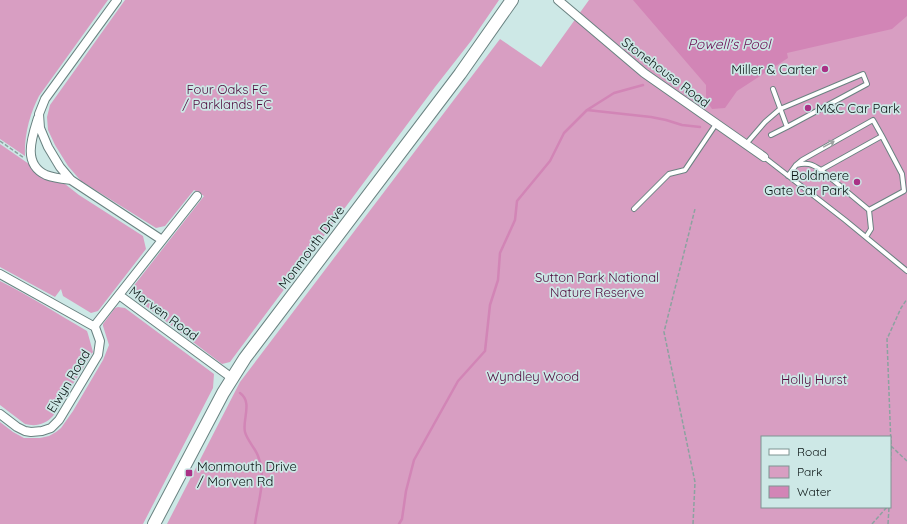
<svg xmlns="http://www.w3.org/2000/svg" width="907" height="524" font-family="Quicksand,sans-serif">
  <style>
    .green { fill: #d89ec2; fill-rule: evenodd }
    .water { fill: #d285b6 }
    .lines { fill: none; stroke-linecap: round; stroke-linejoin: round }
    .stream { stroke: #d285b6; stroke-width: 2.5 }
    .lane-casing { stroke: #6a8281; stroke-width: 6 }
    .street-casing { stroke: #6a8281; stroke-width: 10 }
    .secondary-casing { stroke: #6a8281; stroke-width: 14 }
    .path { stroke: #8ca2a0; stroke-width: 1.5; stroke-dasharray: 4 2; stroke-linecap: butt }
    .lane { stroke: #fff; stroke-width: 4 }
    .street { stroke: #fff; stroke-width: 8 }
    .secondary { stroke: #fff; stroke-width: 12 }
    .oneway { stroke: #9da1a1 }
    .poi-dot { fill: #a93186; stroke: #cde8e6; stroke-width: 1.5 }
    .labels { text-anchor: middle; stroke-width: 3.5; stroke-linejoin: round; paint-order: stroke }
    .poi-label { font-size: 13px; fill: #0b1515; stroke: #cde8e6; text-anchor: end }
    .street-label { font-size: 13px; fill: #0b1515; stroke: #cde8e6 }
    .park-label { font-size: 13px; fill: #4f093c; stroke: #cde8e6 }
    .water-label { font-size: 14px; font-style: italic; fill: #6a0c52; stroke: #cde8e6 }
  </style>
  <rect width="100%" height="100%" fill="#cde8e6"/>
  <!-- green -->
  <path class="green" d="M 0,0 L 108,0 L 39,96 C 30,113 24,136 25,156 L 0,139 Z
    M 125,0 L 499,0 L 471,41 L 435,87 L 230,362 L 222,364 L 135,298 L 132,288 L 204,196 L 194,190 L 165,226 L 156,228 L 81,181 L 68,166 L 55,145 L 48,130 L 47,117 L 50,105 Z
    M 589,0 L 907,0 L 907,524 L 167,524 L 240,382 L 500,39 L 541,67 ZM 762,437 L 890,437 L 890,507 L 762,507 Z
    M 0,144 L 29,164 L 34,172 L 39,176 L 51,181 L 65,184 L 79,195 L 143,236 L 146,249 L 98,311 L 91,313 L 63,296 L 61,289 L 55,297 L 0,267 Z
    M 0,281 C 30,296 58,314 87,331 L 88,334 L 93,352 L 53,416 C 46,424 36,427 25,424 L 0,405 Z
    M 118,307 L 125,308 L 214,374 L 213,388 L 143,524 L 0,524 L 0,422 L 13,432 L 24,438 L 40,438 L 49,436 L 56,432 L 61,428 L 73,411 L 103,360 L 109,345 L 103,326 L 103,324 L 115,308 Z"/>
  <!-- water -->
  <path class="water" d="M 633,0 L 907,0 L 907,16 L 892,29 L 787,53 L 788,58 L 737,91 L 725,108 L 712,109 L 706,100 L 706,85 Z"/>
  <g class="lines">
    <!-- stream -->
    <path class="stream" d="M 587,110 L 614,93 L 643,85
      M 240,393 C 253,402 242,420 245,432 C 247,440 255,448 258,456 C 267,479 258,501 255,524
      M 399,524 L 402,519 L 406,491 L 414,460 L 458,381 L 485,351 L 490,305 L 498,280 L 500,253 L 515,220 L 517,201 L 550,161 L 564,133 L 587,110 L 651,117 L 666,120 L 682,125 L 700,127"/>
    <!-- lane casing -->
    <g class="lane-casing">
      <path id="lane" d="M 771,135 L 787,127
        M 746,144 L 765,122 L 780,109 L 863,74 L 867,84 L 787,127 L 773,89
        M 764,157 L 845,220 L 907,271
        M 821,170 L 869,210 L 904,191 L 902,174 L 882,136
        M 788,176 L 796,165 L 802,160 L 873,120 L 882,136 L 821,170 C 812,164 807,162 796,165
        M 634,209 L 669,174 L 685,170 L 716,124
        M 866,237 L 871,229 L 869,210"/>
    </g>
    <!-- street casing -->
    <g class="street-casing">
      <path id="street" d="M 117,0 L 45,99 L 39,114 L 40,128 L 48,147 L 60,167 L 71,180 L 162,240
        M 558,0 L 644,73 L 764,157
        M 38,118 C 32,137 22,164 46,175 C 54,178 63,179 71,180
        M 0,274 L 95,327
        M 119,295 L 232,378
        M 0,414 L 17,427 L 25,431 L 31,432 L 42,431 L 51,428 L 59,420 L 98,355 L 100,341 L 95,327 L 96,324 L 197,196"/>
    </g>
    <!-- secondary casing -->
    <g class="secondary-casing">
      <path id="secondary" d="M 154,524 L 223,393 L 245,358 L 460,74 L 512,0"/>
    </g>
    <!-- path -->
    <path class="path" d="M 0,141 L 24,158
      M 891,446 L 907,461
      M 890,474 L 891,446 L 887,339 L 901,308 L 907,299
      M 693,524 L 695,482 L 664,332 L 695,209
      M 872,524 L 887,507
      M 888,524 L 889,507"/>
    <!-- lane -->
    <use href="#lane" class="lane"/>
    <!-- street -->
    <use href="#street" class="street"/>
    <!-- secondary -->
    <use href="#secondary" class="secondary"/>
  </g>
  <!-- one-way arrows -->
  <defs><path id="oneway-shaft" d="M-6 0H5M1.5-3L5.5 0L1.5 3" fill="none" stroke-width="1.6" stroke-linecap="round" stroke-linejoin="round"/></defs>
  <use class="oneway" href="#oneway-shaft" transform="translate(829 144) rotate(-29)"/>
  <!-- markers -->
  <g class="poi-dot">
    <circle cx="825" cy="69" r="4"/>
    <circle cx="808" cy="108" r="4"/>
    <circle cx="857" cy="182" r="4"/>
    <rect x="185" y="469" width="8" height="8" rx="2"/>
  </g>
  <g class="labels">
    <!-- poi labels -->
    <g class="poi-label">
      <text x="817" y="74">Miller &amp; Carter</text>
      <text x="816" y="113" text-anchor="start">M&amp;C Car Park</text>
      <text x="849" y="180">Boldmere<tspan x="849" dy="15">Gate Car Park</tspan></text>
      <text x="197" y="471" text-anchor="start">Monmouth Drive<tspan x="197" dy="15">/ Morven Rd</tspan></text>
    </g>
    <!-- street labels -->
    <g class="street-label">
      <text transform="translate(666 72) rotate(37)" y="5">Stonehouse Road</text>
      <text transform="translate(311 247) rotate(-53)" y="5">Monmouth Drive</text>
      <text transform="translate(164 313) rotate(36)" y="5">Morven Road</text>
      <text transform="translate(68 381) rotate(-59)" y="5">Elwyn Road</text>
    </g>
    <!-- park labels -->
    <g class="park-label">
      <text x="227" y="94">Four Oaks FC<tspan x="227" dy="15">/ Parklands FC</tspan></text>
      <text x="597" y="282">Sutton Park National<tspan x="597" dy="15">Nature Reserve</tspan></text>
      <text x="533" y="381">Wyndley Wood</text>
      <text x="814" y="384">Holly Hurst</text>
    </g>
    <!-- water labels -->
    <g class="water-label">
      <text x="729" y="49">Powell's Pool</text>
    </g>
  </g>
  <!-- legend -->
  <rect x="761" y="436" width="130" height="72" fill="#cde8e6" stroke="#7f9492"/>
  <rect x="769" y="449" width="20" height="6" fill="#ffffff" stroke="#7f9492"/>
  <text x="797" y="456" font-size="12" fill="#0b1515">Road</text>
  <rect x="769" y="466" width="20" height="12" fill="#d89ec2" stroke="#7f9492"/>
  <text x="797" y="476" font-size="12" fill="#0b1515">Park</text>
  <rect x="769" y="486" width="20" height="12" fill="#d285b6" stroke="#7f9492"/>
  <text x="797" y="496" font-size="12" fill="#0b1515">Water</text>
</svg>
